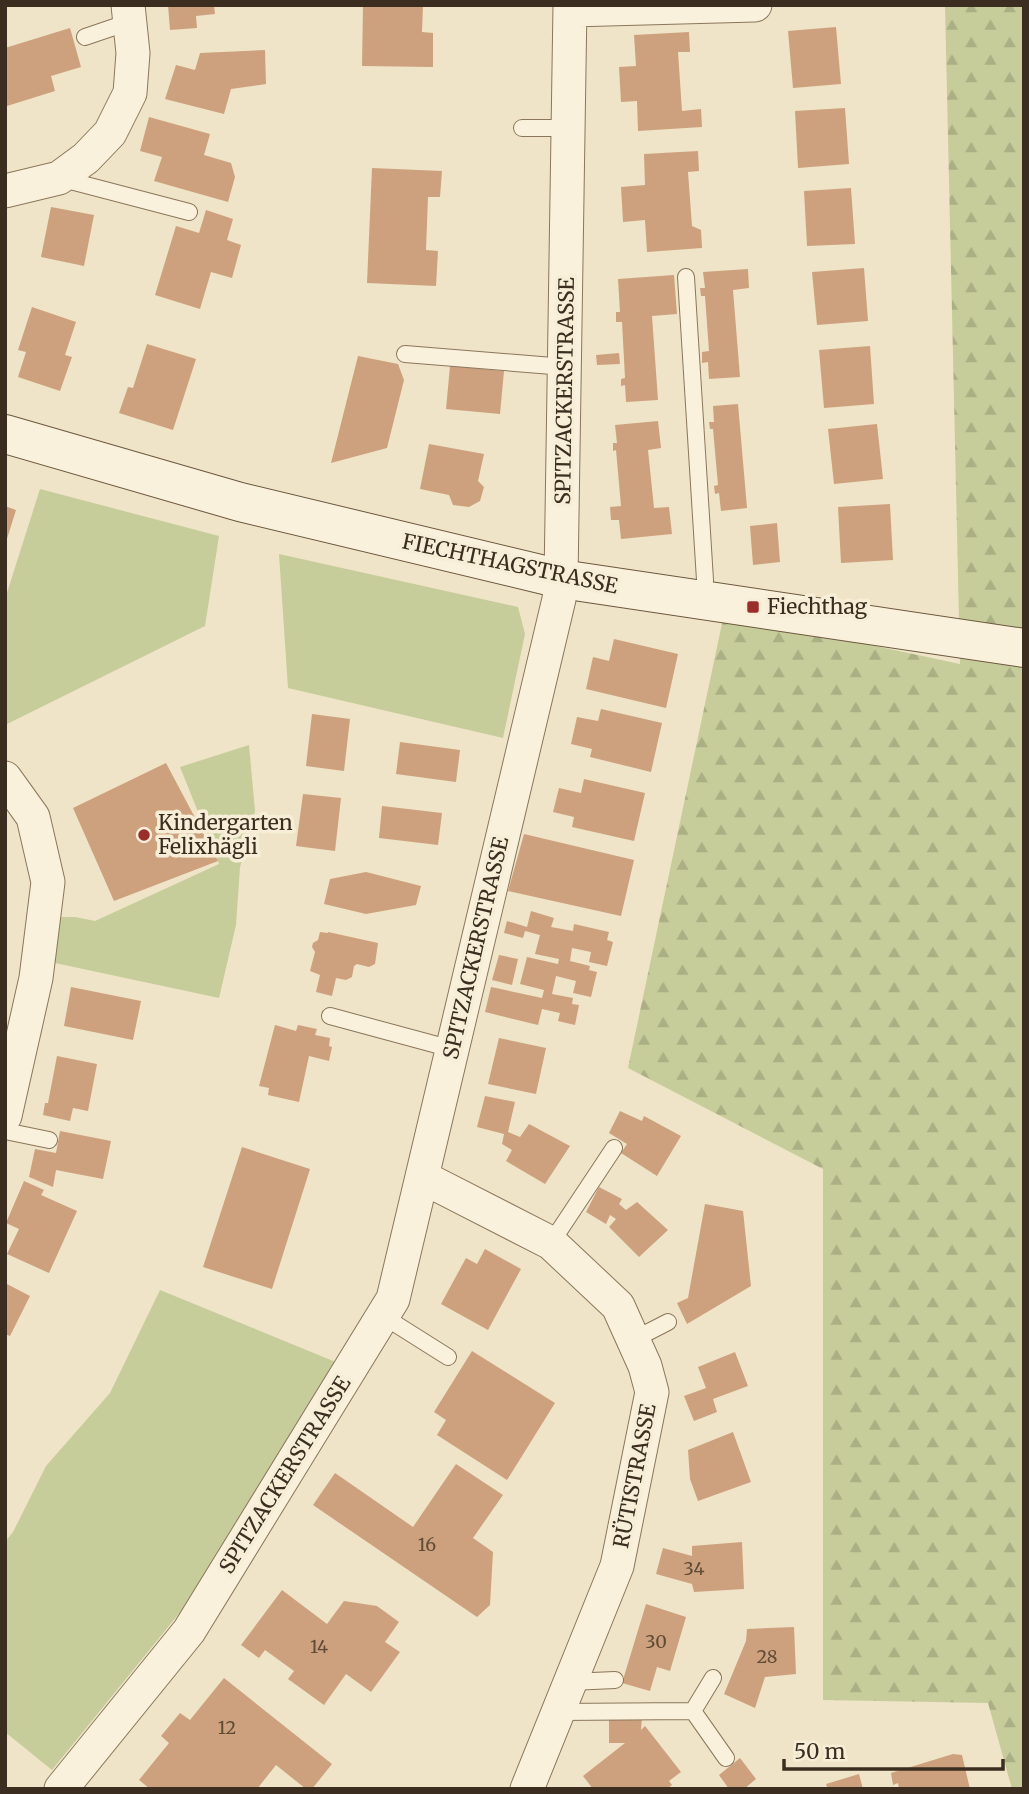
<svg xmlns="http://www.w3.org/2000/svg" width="1029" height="1794" font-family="Merriweather,serif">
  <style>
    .green { fill: #c6cd9a }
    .forest { fill: url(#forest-firs) }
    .building { fill: #cda17d }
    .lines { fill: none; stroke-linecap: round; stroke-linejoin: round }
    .lane-casing { stroke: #8b765c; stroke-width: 18 }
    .street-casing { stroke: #8b765c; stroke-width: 35 }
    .secondary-casing { stroke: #6d573f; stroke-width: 40 }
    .lane { stroke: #f9f1db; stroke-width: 16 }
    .street { stroke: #f9f1db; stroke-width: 33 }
    .secondary { stroke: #f9f1db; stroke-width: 38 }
    .poi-dot { fill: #9a2e2b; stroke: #f6eed7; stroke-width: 2.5 }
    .labels { text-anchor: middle; stroke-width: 7; stroke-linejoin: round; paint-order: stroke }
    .number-label { font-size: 18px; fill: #604b37 }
    .street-label { font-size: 21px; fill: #3b2e20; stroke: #f6eed7 }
    .poi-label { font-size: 21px; fill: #3b2e20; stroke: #f6eed7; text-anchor: start }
  </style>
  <defs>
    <pattern id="forest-firs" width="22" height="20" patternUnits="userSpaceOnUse" patternTransform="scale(1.75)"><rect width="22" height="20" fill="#c6cd9a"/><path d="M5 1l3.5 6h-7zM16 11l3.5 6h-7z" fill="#abb084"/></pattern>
  </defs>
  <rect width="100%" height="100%" fill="#efe4c7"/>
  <!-- green -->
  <path class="green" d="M 40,489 L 219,536 L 205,626 L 5,725 L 5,599 Z
    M 279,554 L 518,607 L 525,634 L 503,738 L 288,688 Z
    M 249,745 L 255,811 L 240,867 L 236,925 L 219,998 L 55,963 L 60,917 L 75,917 L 95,921 L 219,864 L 180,767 Z
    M 160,1290 L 338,1363 L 233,1547 L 52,1770 L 5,1732 L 5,1542 L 13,1532 L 46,1466 L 110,1393 Z"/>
  <!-- forest -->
  <path class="forest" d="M 945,5 L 1024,5 L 1024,1789 L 1012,1789 L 988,1703 L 823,1700 L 823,1169 L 628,1068 L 724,614 L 960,664 Z"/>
  <!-- building -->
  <path class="building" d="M 168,5 L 214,5 L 215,14 L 196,16 L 197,28 L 170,30 Z
    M 363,5 L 423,5 L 422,32 L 433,33 L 433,67 L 362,66 Z
    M 836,27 L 841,84 L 793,88 L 788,31 Z
    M 70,28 L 81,67 L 51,76 L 55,91 L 7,106 L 5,101 L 5,48 Z
    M 689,32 L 690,52 L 678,52 L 682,111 L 701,109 L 702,127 L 638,131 L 637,101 L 621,102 L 619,67 L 636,66 L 634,35 Z
    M 265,50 L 266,84 L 231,89 L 224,114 L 165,99 L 176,65 L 195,70 L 200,53 Z
    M 845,108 L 849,164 L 798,168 L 795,111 Z
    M 149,117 L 210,134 L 204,155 L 231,163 L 235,177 L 228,202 L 154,181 L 162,157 L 140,151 Z
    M 698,151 L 699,171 L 688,172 L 692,226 L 701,230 L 702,248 L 647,252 L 645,220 L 623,222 L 621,187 L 645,185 L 644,154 Z
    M 372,168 L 442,171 L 440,197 L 428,197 L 426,250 L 438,251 L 436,286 L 367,283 Z
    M 851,188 L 855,244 L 807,246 L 804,191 Z
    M 51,207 L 94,215 L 84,266 L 41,257 Z
    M 206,210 L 233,219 L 227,240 L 241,245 L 232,278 L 211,272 L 200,309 L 155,295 L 176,226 L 199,233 Z
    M 864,268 L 868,321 L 817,325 L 812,272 Z
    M 748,269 L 749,288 L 733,290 L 740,377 L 709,379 L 708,362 L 702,363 L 702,352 L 709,351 L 705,296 L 701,296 L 700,288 L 705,288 L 703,272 Z
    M 674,275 L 677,314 L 652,316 L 658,400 L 626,402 L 625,385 L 621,386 L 621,379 L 625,378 L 622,322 L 616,322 L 616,312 L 620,312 L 618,279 Z
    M 32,307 L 76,322 L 65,355 L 72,357 L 60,391 L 18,377 L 26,352 L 18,350 Z
    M 147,344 L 196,359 L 173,430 L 119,413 L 128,387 L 133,388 Z
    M 870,346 L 874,404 L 824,408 L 819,350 Z
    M 619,353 L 620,364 L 597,365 L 596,355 Z
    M 358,356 L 398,364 L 404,380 L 387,448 L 331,463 Z
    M 450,366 L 504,371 L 500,414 L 446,409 Z
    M 738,404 L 747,508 L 721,511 L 719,493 L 715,494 L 714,486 L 718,485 L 713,429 L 710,429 L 709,422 L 714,422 L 713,406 Z
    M 658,421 L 661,448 L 648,450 L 654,508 L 669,507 L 672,534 L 621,539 L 619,520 L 611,520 L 610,507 L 621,506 L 616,450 L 613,451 L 613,443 L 617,443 L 615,425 Z
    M 877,424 L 883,479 L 834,484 L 828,429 Z
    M 429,444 L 484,454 L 478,481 L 484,487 L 480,501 L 469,507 L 453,505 L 449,495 L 420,489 Z
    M 890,504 L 893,560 L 841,563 L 838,507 Z
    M 5,506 L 16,510 L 6,542 L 5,542 Z
    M 777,523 L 780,562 L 753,565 L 750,526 Z
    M 614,639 L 678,654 L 666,708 L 586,689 L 593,657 L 609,661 Z
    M 601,709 L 662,723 L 651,772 L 590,757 L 592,749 L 571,744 L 577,717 L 598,721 Z
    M 312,714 L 350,719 L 344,771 L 306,766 Z
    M 400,742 L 460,750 L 456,782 L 396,774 Z
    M 166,763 L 218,861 L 114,901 L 73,808 Z
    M 584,779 L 645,793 L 634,841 L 572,827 L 574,817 L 553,812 L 559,788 L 581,793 Z
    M 303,794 L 341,798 L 335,851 L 296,846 Z
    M 382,806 L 442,813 L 438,845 L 379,838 Z
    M 524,834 L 634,860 L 621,916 L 508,891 Z
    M 366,872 L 421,886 L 416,905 L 366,914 L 324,904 L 330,879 Z
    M 531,911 L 554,918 L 551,927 L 573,931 L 574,924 L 609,932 L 607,940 L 613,942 L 607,966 L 589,962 L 591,952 L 572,948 L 570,961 L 590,966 L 589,970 L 597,972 L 591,997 L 573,993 L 576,981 L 556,976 L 552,994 L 573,998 L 572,1004 L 579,1005 L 575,1025 L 558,1021 L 560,1013 L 542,1009 L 538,1025 L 485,1012 L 491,987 L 542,998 L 544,990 L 520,984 L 527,957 L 558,964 L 559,959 L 535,954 L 540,935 L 525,931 L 523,938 L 504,933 L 507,921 L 527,927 Z
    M 320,932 L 328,933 L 328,932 L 378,943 L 375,964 L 369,967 L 357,964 L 354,966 L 352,977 L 346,980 L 336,978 L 332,996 L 316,992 L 320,975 L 310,971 L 315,952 L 312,947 L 313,943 L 318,940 Z
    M 499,955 L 518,959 L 512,985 L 492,980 Z
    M 71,987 L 141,1001 L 133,1040 L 64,1026 Z
    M 275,1025 L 296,1031 L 298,1025 L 317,1029 L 315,1035 L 330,1038 L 329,1046 L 332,1047 L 329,1061 L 309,1056 L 299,1102 L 268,1095 L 269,1088 L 259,1086 Z
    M 499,1038 L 546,1048 L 536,1094 L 488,1084 Z
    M 57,1056 L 97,1064 L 88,1111 L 73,1108 L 70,1121 L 43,1115 L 45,1103 L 48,1103 Z
    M 485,1096 L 515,1102 L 508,1132 L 520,1137 L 529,1124 L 570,1146 L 545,1184 L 506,1161 L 512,1150 L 502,1144 L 504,1134 L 477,1127 Z
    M 620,1111 L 642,1121 L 644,1116 L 681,1136 L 657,1176 L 621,1153 L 627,1144 L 609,1133 Z
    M 60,1131 L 111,1141 L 103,1179 L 56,1170 L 53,1187 L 29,1177 L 35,1149 L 56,1153 Z
    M 242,1147 L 310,1169 L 272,1289 L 203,1267 Z
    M 24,1181 L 44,1190 L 41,1195 L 77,1211 L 49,1273 L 7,1254 L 19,1229 L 6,1223 Z
    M 599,1187 L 622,1199 L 619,1204 L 626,1210 L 637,1202 L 668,1230 L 639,1257 L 609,1227 L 616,1219 L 610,1215 L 606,1224 L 586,1212 Z
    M 705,1204 L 743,1211 L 751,1286 L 687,1324 L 677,1303 L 688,1298 Z
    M 485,1249 L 521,1269 L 488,1330 L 441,1304 L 466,1258 L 477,1264 Z
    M 5,1283 L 30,1296 L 10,1336 L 5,1334 Z
    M 472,1351 L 555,1403 L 507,1480 L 437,1435 L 446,1420 L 434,1412 Z
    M 735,1352 L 748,1386 L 713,1399 L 717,1412 L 694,1421 L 684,1396 L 706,1388 L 698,1367 Z
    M 733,1432 L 751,1482 L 698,1501 L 690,1479 L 688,1450 Z
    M 456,1464 L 503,1495 L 473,1538 L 493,1552 L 490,1605 L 477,1617 L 313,1505 L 335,1473 L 413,1527 Z
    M 742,1542 L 744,1589 L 694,1592 L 692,1584 L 656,1574 L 663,1548 L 692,1556 L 692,1546 Z
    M 282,1590 L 327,1624 L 344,1601 L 377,1606 L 399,1622 L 385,1642 L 400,1652 L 371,1692 L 346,1674 L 324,1705 L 288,1679 L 294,1671 L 265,1650 L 259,1658 L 241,1645 Z
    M 646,1604 L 686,1617 L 670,1671 L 657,1667 L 650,1691 L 622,1683 Z
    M 794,1627 L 796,1674 L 765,1677 L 755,1708 L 724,1694 L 746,1641 L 747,1629 Z
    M 224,1678 L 332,1764 L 312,1789 L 306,1789 L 276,1765 L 257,1789 L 150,1789 L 139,1780 L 169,1743 L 161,1736 L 180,1713 L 190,1720 Z
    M 609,1717 L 642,1717 L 641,1730 L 645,1726 L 681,1772 L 669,1781 L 672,1785 L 667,1789 L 593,1789 L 583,1776 L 625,1743 L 609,1743 Z
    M 953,1754 L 962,1755 L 970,1789 L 899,1789 L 898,1783 L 893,1785 L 891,1773 Z
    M 740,1758 L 756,1779 L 744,1789 L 729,1789 L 719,1775 Z
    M 859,1774 L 863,1789 L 828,1789 L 826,1784 Z"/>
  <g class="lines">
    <!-- lane casing -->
    <g class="lane-casing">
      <path id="lane" d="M 85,37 L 129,22
        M 522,128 L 569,128
        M 59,178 L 189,212
        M 686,277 L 705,580 L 704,600
        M 405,354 L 565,367
        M 330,1016 L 452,1049
        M 5,1131 L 49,1140
        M 551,1243 L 614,1148
        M 383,1316 L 448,1357
        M 633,1340 L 668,1322
        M 570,1682 L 615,1680
        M 693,1711 L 713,1678
        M 558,1712 L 693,1711 L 726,1758"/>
    </g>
    <!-- street casing -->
    <g class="street-casing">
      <path id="street" d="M 571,10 L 755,5
        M 5,191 L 59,178 L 86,158 L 110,133 L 130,93 L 133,53 L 128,5
        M 5,778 L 33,817 L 48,882 L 36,978 L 5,1116
        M 422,1177 L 551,1243 L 618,1306 L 645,1366 L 652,1392 L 617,1566 L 527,1789
        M 61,1789 L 189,1631 L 393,1299 L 559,599 L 561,579 L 570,5"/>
    </g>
    <!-- secondary casing -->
    <g class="secondary-casing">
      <path id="secondary" d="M 5,434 L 240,502 L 561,579 L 1024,648"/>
    </g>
    <!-- lane -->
    <use href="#lane" class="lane"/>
    <!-- street -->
    <use href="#street" class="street"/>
    <!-- secondary -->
    <use href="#secondary" class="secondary"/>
  </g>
  <!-- markers -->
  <g class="poi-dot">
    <rect x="746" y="600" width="14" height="14" rx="3.5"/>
    <circle cx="144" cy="835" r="7"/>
  </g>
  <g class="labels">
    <!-- number labels -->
    <g class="number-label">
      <text x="427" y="1551">16</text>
      <text x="694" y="1575">34</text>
      <text x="656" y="1648">30</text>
      <text x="319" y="1653">14</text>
      <text x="767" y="1663">28</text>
      <text x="227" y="1734">12</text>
    </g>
    <!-- street labels -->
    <g class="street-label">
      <text transform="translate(565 391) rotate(-89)" y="7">SPITZACKERSTRASSE</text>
      <text transform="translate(510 564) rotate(12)" y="7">FIECHTHAGSTRASSE</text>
      <text transform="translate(476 948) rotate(-77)" y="7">SPITZACKERSTRASSE</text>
      <text transform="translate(285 1475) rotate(-58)" y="7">SPITZACKERSTRASSE</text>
      <text transform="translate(635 1476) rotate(-79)" y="7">RÜTISTRASSE</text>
    </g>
    <!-- poi labels -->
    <g class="poi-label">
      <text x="767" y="614">Fiechthag</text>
      <text x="158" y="830">Kindergarten<tspan x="158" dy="24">Felixhägli</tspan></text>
    </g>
  </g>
  <!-- border -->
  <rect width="1029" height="1794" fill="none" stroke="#3b2e20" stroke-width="14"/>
  <!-- scale -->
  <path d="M784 1759v10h219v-10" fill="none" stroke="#3b2e20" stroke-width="3.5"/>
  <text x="794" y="1759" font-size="21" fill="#3b2e20" stroke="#f6eed7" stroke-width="5" paint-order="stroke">50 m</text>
</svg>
